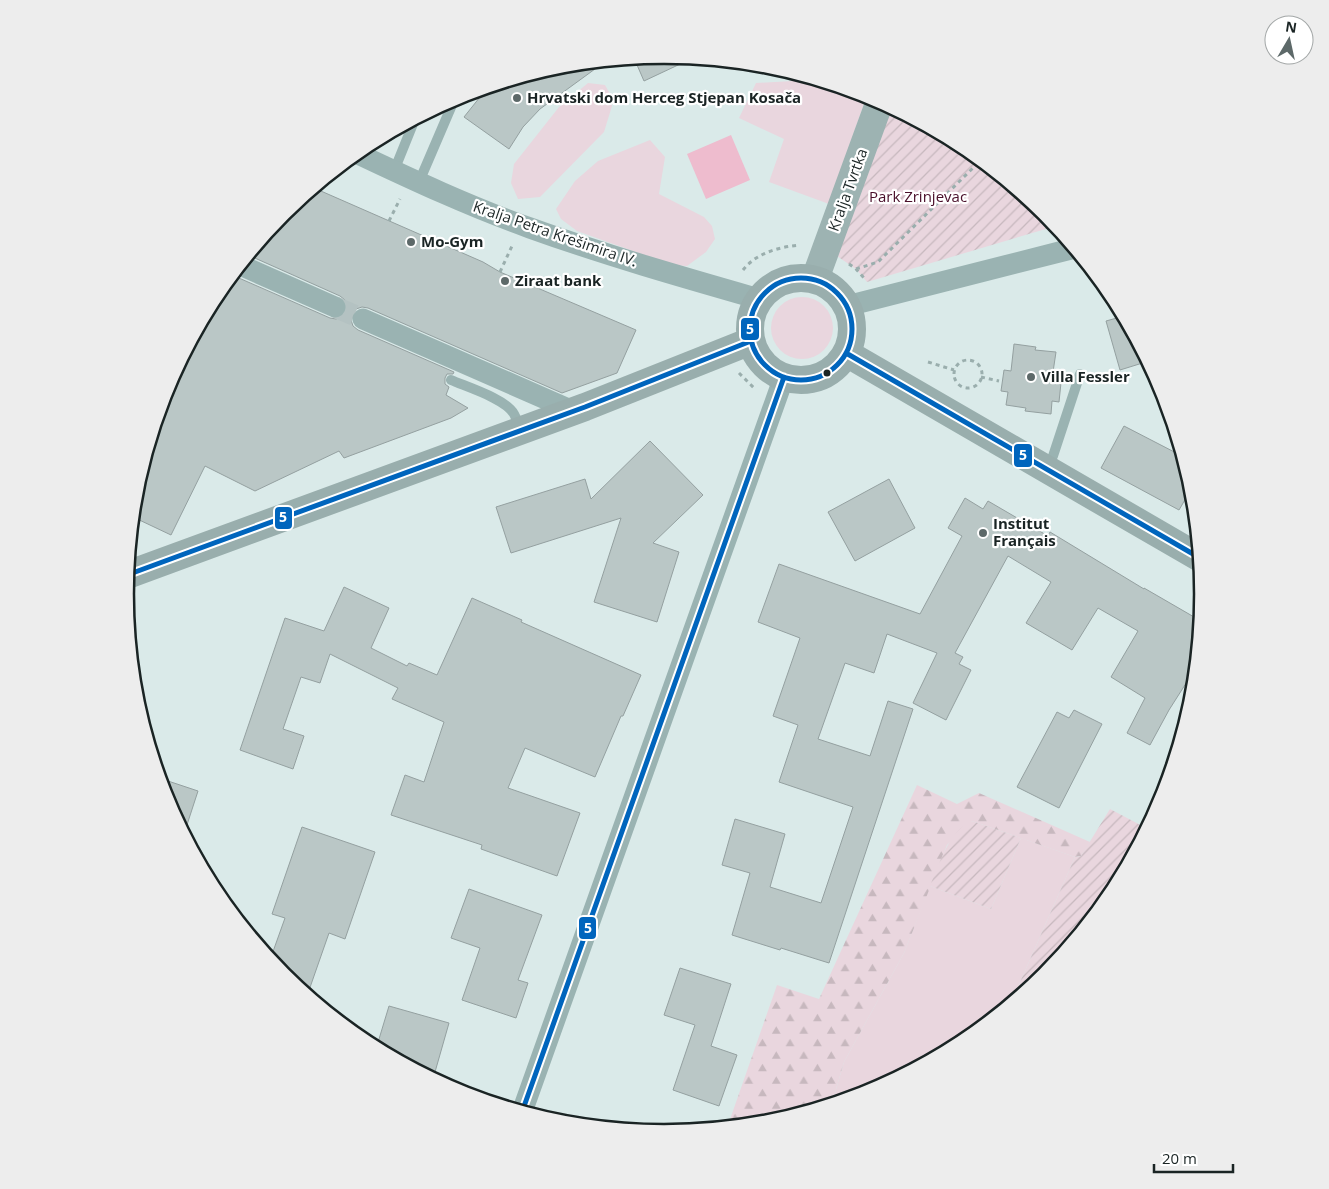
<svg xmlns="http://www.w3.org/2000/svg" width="1329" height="1189" font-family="'Open Sans',sans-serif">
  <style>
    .green { fill: #e9d6de }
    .forest { fill: url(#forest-firs) }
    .garden { fill: url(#garden-furrows) }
    .water { fill: #eebcce }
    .building { fill: #bac7c6; stroke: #94a0a0 }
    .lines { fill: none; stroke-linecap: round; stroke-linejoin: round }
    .street-tunnel { stroke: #b4c2c2; stroke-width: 21; stroke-dasharray: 21 11; stroke-linecap: butt }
    .path { stroke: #9aaead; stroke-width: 3; stroke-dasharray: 4 4; stroke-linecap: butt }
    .lane { stroke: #9ab3b2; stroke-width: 10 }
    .street { stroke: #9ab3b2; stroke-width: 21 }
    .secondary { stroke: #9db3b2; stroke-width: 28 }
    .primary { stroke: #99aead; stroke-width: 28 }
    .bus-1-casing { stroke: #fff; stroke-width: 9 }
    .bus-1 { stroke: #0065bd; stroke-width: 5 }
    .poi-dot { fill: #5d6969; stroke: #fff; stroke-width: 2 }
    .bus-dot { fill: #1a2424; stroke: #fff; stroke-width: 2 }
    .labels { text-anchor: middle; stroke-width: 4.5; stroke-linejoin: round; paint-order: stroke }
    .poi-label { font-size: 15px; font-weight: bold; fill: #1a2424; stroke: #fff; text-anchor: start }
    .street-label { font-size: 15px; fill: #1a2424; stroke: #fff }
    .park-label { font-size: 15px; fill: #490f2a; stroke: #fff }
    .rim { fill: none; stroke: #1a2424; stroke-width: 2.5 }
    .line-badge { stroke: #fff; stroke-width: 2 }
    .badge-label { font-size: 14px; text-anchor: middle; font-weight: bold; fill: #fff }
  </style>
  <defs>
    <pattern id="forest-firs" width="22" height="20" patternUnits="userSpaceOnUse" patternTransform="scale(1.25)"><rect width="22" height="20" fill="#e9d6de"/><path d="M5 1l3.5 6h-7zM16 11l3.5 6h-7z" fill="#c7b8be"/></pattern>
    <pattern id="garden-furrows" width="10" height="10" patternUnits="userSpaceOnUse" patternTransform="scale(1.25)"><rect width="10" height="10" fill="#e9d6de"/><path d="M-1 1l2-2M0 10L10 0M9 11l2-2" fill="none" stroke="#c7b8be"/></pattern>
  </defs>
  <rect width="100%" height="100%" fill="#daeae9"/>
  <!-- green -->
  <path class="green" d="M 810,80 L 828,83 L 867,95 L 829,204 L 769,182 L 784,139 L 739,118 L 756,83 Z
    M 588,83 L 605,85 L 610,94 L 612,106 L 604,132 L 540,197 L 518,199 L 511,183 L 514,164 L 559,107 Z
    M 650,140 L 665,157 L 659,194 L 704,217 L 712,226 L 715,239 L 706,252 L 687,266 L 672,265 L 577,231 L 561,219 L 556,209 L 575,181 L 598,161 Z
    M771 328a31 31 0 1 1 62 0a31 31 0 1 1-62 0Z
    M 1021,838 L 1075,857 L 1010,1005 L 964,1043 L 871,1093 L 835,1104 L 832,1103 L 844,1062 L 904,953 L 930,886 L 991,909 Z"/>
  <!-- forest -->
  <path class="forest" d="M 917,785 L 957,804 L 979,793 L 1090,842 L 1081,856 L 1075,857 L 972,821 L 947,845 L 904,953 L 844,1062 L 832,1103 L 835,1104 L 769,1124 L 727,1128 L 777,985 L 819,999 Z"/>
  <!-- garden -->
  <path class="garden" d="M 880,101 L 964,146 L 1046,213 L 1056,226 L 867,282 L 856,269 L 834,254 Z
    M 1110,809 L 1148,829 L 1113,894 L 1046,976 L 1010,1005 L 1075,857 L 1081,856 Z
    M 972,821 L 1021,838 L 991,909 L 930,886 C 940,863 948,832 972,821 Z"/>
  <!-- water -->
  <path class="water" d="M 731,135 L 750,180 L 706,199 L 687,154 Z"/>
  <!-- building -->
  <path class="building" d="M 665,55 L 693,58 L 644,81 L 634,58 Z
    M 606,61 L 540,109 L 523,127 L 509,149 L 464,117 L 488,87 L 560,65 Z
    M 314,188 L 483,262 L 500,272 L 636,330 L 617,373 L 562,393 L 368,308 L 362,307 L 356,309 L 352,314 L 351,320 L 353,326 L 358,330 L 454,372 L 453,374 L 447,374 L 445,378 L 445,384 L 449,387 L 446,395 L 468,408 L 451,418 L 344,458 L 339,451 L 255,491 L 205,466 L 171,535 L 133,517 L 135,489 L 166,388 L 216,295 L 232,275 L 330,318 L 336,319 L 342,317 L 347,312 L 347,305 L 345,300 L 340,296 L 248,255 L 283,213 Z
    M 1124,316 L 1149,361 L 1120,370 L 1106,321 Z
    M 1014,344 L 1036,347 L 1035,350 L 1056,352 L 1053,372 L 1062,373 L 1059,402 L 1052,401 L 1051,414 L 1025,411 L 1026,408 L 1006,405 L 1008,392 L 1001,391 L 1004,370 L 1011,371 Z
    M 1124,426 L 1184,457 L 1193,486 L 1179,510 L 1101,468 Z
    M 650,441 L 703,495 L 653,543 L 679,552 L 657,622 L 594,602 L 621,518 L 511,553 L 496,507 L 585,479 L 591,499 Z
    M 889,479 L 915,528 L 855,561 L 828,512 Z
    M 965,498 L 983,509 L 988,501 L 1048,536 L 1050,532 L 1144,589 L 1144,588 L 1201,621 L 1197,666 L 1169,710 L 1150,745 L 1127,733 L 1145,698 L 1111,677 L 1138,631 L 1098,608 L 1072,650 L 1026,623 L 1051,582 L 1008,556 L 955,653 L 963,657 L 959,664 L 971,670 L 946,720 L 913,703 L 937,653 L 887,634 L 874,673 L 845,663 L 818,739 L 870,756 L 888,701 L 913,709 L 829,963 L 781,948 L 780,950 L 732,935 L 750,873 L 722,865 L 735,819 L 785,834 L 770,887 L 821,903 L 853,807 L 779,782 L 798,725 L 773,716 L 800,638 L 758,622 L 779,564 L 920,614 L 962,536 L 948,528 Z
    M 344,587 L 389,608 L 371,648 L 407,666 L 409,663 L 437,675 L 472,598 L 522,620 L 521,622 L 641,675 L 623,716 L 621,716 L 595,777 L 525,748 L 508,788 L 580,813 L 557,876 L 481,849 L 482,845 L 391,815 L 405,775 L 424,782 L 444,722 L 392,699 L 398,688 L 330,654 L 320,683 L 301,677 L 283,729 L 304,736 L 293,769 L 240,750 L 285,618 L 324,631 Z
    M 1074,710 L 1102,724 L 1059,808 L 1017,787 L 1057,712 L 1069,718 Z
    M 159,778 L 198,791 L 184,834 L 166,801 Z
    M 302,827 L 375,852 L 345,939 L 329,933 L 307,996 L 283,976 L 270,960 L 285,918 L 272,914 Z
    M 469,889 L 542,915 L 518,980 L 528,983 L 516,1018 L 462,1000 L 480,948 L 451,938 Z
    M 680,968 L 731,984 L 711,1046 L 737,1055 L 719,1106 L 673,1090 L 695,1025 L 664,1015 Z
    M 389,1006 L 449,1023 L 433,1079 L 376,1049 Z"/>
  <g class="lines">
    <!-- street-tunnel -->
    <path class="street-tunnel" d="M 335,307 L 363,319"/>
    <!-- path -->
    <path class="path" d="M 389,221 L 400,199
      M 849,264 L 856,269 L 864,278
      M 856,269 L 878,262 L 981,160
      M 743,270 C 756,253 779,247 800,245
      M 500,272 L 512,246
      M954 374a14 14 0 1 1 28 0a14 14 0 1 1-28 0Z
      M 928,362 L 954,370
      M 739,373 L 754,388
      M 981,377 L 999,381"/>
    <!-- lane -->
    <path class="lane" d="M 394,171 L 415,119
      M 419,182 L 455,98
      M 451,380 C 467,387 506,399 514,414 C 517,419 518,424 520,429
      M 1046,469 L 1053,456 L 1080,374"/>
    <!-- street -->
    <path class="street" d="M 356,153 C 413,180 471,207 530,228 C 605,255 682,277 759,299
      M 240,265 L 335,307
      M 847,306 L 1075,248
      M 363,319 L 573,411
      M 522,1112 L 784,377"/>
    <!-- secondary -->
    <path class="secondary" d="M 815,279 L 880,101"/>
    <!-- primary -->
    <path class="primary" d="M750 329a51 51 0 1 1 102 0a51 51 0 1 1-102 0Z
      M 846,353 L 1200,558
      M 127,575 L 585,407 L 751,341"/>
    <!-- bus-1 casing -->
    <g class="bus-1-casing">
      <path id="bus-1" d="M750 329a51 51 0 1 1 102 0a51 51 0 1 1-102 0Z
        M 846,353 L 1200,558
        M 127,575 L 585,407 L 751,341
        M 522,1112 L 784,377"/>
    </g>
    <!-- bus-1 -->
    <use href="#bus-1" class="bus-1"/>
  </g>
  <!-- markers -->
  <g class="poi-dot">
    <circle cx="517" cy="98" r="5"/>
    <circle cx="411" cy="242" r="5"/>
    <circle cx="505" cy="281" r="5"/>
    <circle cx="1031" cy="377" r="5"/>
    <circle cx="983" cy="533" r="5"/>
  </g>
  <circle class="bus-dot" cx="827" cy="373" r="4.5"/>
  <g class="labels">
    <!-- poi labels -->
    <g class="poi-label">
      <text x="527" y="103">Hrvatski dom Herceg Stjepan Kosača</text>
      <text x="421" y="247">Mo-Gym</text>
      <text x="515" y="286">Ziraat bank</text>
      <text x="1041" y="382">Villa Fessler</text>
      <text x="993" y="529">Institut<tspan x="993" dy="17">Français</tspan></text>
    </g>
    <!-- street labels -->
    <g class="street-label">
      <text transform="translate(848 190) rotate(-70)" y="5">Kralja Tvrtka</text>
      <text transform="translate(555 234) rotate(19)" y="5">Kralja Petra Krešimira IV.</text>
    </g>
    <!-- park labels -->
    <g class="park-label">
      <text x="918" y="202">Park Zrinjevac</text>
    </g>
  </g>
  <!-- crop -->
  <path d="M0 0H1329V1189H0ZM134 594a530 530 0 1 1 1060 0a530 530 0 1 1-1060 0Z" fill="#ededed" fill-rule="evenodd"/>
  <path class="rim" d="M134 594a530 530 0 1 1 1060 0a530 530 0 1 1-1060 0Z"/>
  <g class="line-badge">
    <rect x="740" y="317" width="20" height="24" rx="5" fill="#0065bd"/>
    <rect x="1013" y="443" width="20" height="25" rx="5" fill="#0065bd"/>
    <rect x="274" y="506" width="19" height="24" rx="5" fill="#0065bd"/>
    <rect x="578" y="916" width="19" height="24" rx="5" fill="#0065bd"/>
  </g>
  <g class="badge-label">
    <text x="750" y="334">5</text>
    <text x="1023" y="460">5</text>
    <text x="283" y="522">5</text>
    <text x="588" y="933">5</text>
  </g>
  <!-- north arrow -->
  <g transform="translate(1289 40) rotate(9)"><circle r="24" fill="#ffffff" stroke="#a3a7a7"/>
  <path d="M0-4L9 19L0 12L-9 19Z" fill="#5d6969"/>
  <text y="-8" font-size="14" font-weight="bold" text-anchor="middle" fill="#1a2424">N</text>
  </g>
  <!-- scale -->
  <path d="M1154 1164v8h79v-8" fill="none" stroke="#1a2424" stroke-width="2.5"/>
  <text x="1162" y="1164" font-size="15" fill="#1a2424" stroke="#ffffff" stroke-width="4" paint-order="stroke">20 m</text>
</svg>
